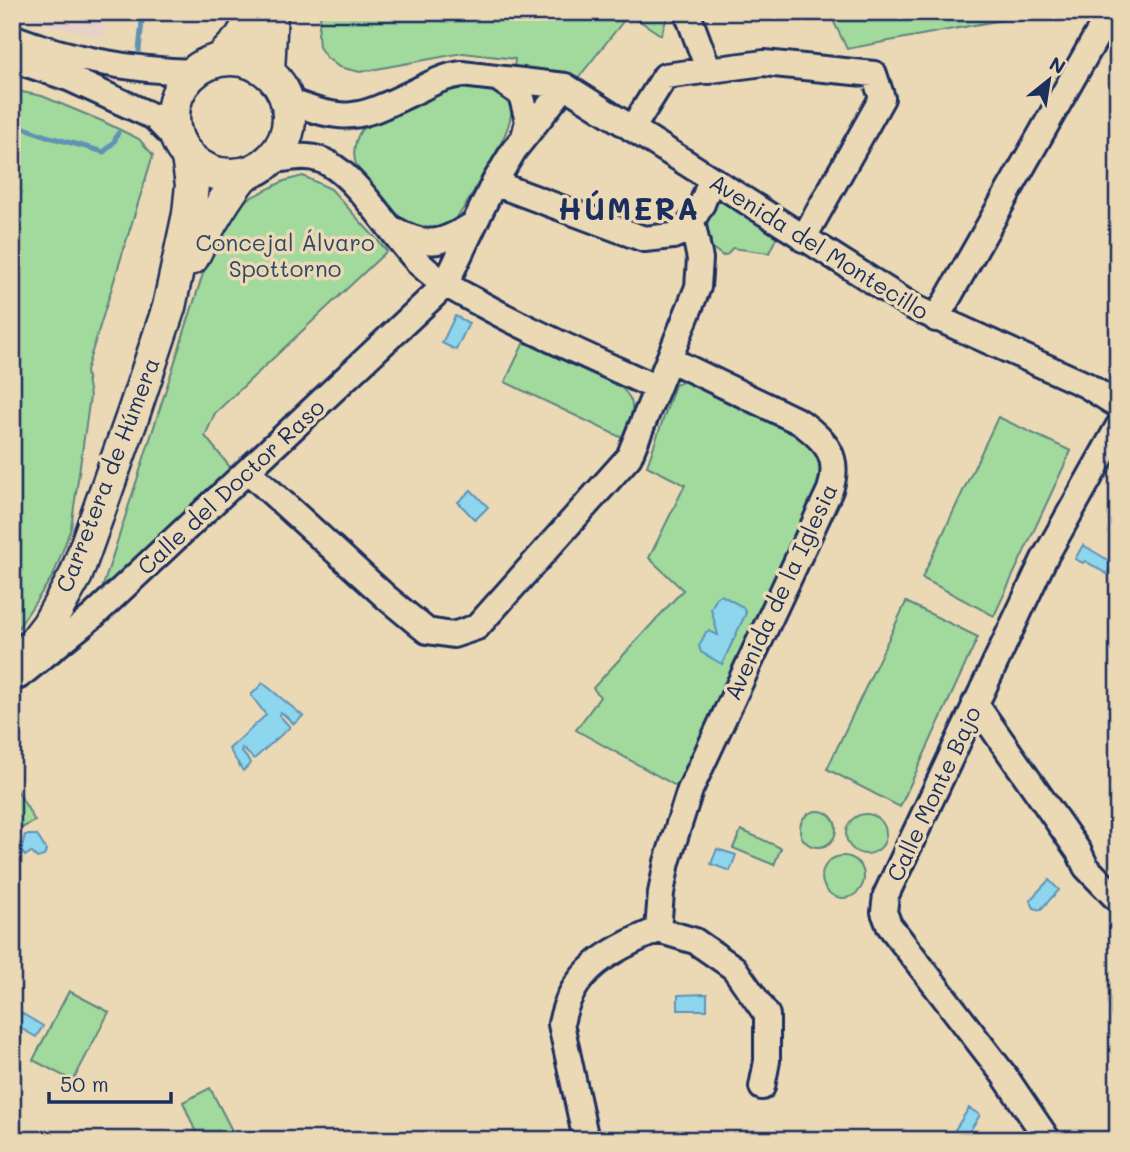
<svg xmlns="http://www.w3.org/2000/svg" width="1130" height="1152" font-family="Mali,sans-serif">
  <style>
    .built { fill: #e8d1c6 }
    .green { fill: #a2d99d; stroke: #5e847e; stroke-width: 2 }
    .water { fill: #8dd6ee; stroke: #5f93b4; stroke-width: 2 }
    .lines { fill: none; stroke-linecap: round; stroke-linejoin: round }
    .stream { stroke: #5f93b4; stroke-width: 5 }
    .minor-casing { stroke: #1b2f5e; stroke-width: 30 }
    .major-casing { stroke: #1b2f5e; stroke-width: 37 }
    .minor { stroke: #ebd9b6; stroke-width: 24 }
    .major { stroke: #ebd9b6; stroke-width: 32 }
    .labels { text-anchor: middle; stroke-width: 7; stroke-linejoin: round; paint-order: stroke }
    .park-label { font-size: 23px; fill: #2f4867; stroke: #ebd9b6 }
    .street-label { font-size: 23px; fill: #1b2f5e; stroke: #ebd9b6 }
    .district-label { font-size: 30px; font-weight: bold; letter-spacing: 2px; fill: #1b2f5e; stroke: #ebd9b6 }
  </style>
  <rect width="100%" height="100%" fill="#ebd9b6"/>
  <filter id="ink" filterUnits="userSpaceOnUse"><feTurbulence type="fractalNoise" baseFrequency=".0143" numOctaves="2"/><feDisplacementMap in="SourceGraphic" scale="14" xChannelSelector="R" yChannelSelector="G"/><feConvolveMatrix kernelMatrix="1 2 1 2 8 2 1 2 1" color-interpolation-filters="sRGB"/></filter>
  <g filter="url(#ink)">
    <!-- built -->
    <path class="built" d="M 12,12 L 105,12 L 104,38 L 47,25 L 12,14 Z"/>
    <!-- green -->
    <path class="green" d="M 321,12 L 669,12 L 661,35 L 629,14 L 579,77 L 514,68 L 515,59 L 463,53 L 360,72 L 339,67 L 326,57 L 319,47 L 318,34 Z
      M 829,12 L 1044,12 L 847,49 Z
      M 482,87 L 501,95 L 512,107 C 510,133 495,153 483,175 C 474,190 464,213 450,223 C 441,229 423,231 413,227 C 403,223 360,175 356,164 C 352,153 355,139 362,129 L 453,88 Z
      M 12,90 L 42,96 L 102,121 L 139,139 L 153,155 L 86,371 L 90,397 L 71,528 L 54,574 L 12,637 Z
      M 303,176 L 331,189 L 387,251 L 215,413 L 205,436 L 234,472 L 105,591 L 103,586 L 209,255 L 236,205 L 284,181 Z
      M 719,200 L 777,236 L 769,253 L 732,248 L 728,254 L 723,256 L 711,247 L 711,240 C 701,227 711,211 719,200 Z
      M 524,342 L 619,386 C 641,403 631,416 622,438 L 505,382 Z
      M 689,379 C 720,395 803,427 817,457 C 822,467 819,478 817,488 L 678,787 L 576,730 L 600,697 L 593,688 L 683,590 L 649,558 L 685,485 L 647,466 L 675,385 Z
      M 998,417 L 1071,451 L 994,616 L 922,578 Z
      M 906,602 L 978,637 L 900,807 L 827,769 Z
      M 14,785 L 35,821 L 12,833 L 12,787 Z
      M800 829a18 18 0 1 1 36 0a18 18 0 1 1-36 0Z
      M846 834a20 20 0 1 1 40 0a20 20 0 1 1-40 0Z
      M 741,830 L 781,848 L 774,865 L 733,848 Z
      M822 877a21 21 0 1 1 42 0a21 21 0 1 1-42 0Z
      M 69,991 L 109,1012 L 73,1081 L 33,1060 Z
      M 210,1088 L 237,1140 L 199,1140 L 183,1102 Z"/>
    <!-- water -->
    <path class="water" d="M 455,316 L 469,323 L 456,350 L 442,343 Z
      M 471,490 L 488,507 L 475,520 L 458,502 Z
      M 1083,545 L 1113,563 L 1107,574 L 1085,561 L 1083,563 L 1075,559 Z
      M 721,595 L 743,607 L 746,613 L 722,664 L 701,652 L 699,646 L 706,632 L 709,631 L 718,635 L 711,609 L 717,597 Z
      M 263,683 L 303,716 L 294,724 L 281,712 L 279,715 L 290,727 L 254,759 L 242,748 L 241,751 L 251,763 L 243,771 L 229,749 L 266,715 L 251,695 Z
      M 25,835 L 37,835 L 46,850 L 44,856 L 37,858 L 31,852 L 25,856 L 21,850 Z
      M 717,849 L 736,855 L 730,871 L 711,864 Z
      M 1049,880 L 1059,890 L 1040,910 L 1034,908 L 1030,900 Z
      M 707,994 L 707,1010 L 678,1010 L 678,995 Z
      M 18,1011 L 43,1026 L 36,1037 L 15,1025 L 12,1027 L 12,1022 Z
      M 969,1108 L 980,1115 L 964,1140 L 953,1133 Z"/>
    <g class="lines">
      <!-- stream -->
      <path class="stream" d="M 139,50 L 143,12
        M 12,123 L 46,136 L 104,152 L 114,142 L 118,133"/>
      <!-- minor casing -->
      <g class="minor-casing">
        <path id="minor" d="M 687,12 L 709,71
          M 12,37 C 69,59 132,70 193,72
          M 12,59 L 71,79 L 154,117 L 179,143
          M 497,78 L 521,94 L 528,121 L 524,137
          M 287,100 C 348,125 359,118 416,91 C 432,83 445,76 462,74 L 565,86 L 915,308 L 1086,385 L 1113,402
          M 632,129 L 665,76 L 764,63 L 874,74 L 882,98 L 803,239
          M 270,161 C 285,159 303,154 318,159 C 354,169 393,238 421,265 C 440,283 461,293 483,305 C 539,336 599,361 657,388
          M 494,183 L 644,239 L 673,236 L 682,232 L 692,221 L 702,204 L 711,180
          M 395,230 C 429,249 443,243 474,224
          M 936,319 L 1105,21 L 1118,30
          M 248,471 L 387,598 L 427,631 L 453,635 L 477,627 L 629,457 L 669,359
          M 19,676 L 93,616 L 445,285 L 494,183 L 514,150 L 565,86
          M 975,703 L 1079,852 L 1086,867 L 1118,900
          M 658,930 L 661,893 L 667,862 L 690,790 L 830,490 C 841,457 826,441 800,422 L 669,359 L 698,287 L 700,259 L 692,221
          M 586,1140 L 561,1024 C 571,970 611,949 658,930 L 695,941 L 734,968 L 767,1015 L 767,1061 L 762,1087
          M 1048,1140 L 1004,1075 L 889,925 L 884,912 L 886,895 L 1044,559 L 1118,427"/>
      </g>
      <!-- major casing -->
      <g class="major-casing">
        <path id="major" d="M173 117a58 58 0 1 1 116 0a58 58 0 1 1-116 0Z
          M 220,60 L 241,38 L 256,12
          M 268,72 L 271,12
          M 192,258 C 207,228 222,201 243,175
          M 12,672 L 48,625 L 76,575 L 133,415 L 169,307 L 189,214 L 192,185 L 188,157"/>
      </g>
      <!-- minor -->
      <use href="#minor" class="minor"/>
      <!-- major -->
      <use href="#major" class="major"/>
    </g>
  </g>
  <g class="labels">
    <!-- park labels -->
    <g class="park-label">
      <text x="285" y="251">Concejal Álvaro<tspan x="285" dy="26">Spottorno</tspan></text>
    </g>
    <!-- street labels -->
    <g class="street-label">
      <text transform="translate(819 247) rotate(32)" y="8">Avenida del Montecillo</text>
      <text transform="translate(108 475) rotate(-69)" y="8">Carretera de Húmera</text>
      <text transform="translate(231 487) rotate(-43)" y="8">Calle del Doctor Raso</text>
      <text transform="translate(781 592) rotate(-65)" y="8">Avenida de la Iglesia</text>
      <text transform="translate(934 794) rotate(-65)" y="8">Calle Monte Bajo</text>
    </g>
    <!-- district labels -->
    <g class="district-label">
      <text x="629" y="220">HÚMERA</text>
    </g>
  </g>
  <!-- margin -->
  <rect width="1130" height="1152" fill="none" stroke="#ebd9b6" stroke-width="42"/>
  <rect x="21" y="21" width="1088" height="1110" fill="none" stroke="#1b2f5e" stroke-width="2.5" filter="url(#ink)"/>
  <!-- north arrow -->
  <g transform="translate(1049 80) rotate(30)" stroke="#ebd9b6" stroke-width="5" paint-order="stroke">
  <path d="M0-5L12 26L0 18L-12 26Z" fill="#1b2f5e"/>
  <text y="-10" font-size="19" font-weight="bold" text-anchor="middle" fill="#1b2f5e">N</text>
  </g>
  <!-- scale -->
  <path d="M49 1092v10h122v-10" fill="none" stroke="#1b2f5e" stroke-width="3.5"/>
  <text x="60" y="1092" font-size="21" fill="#1b2f5e" stroke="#ebd9b6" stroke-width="5" paint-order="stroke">50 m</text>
</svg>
